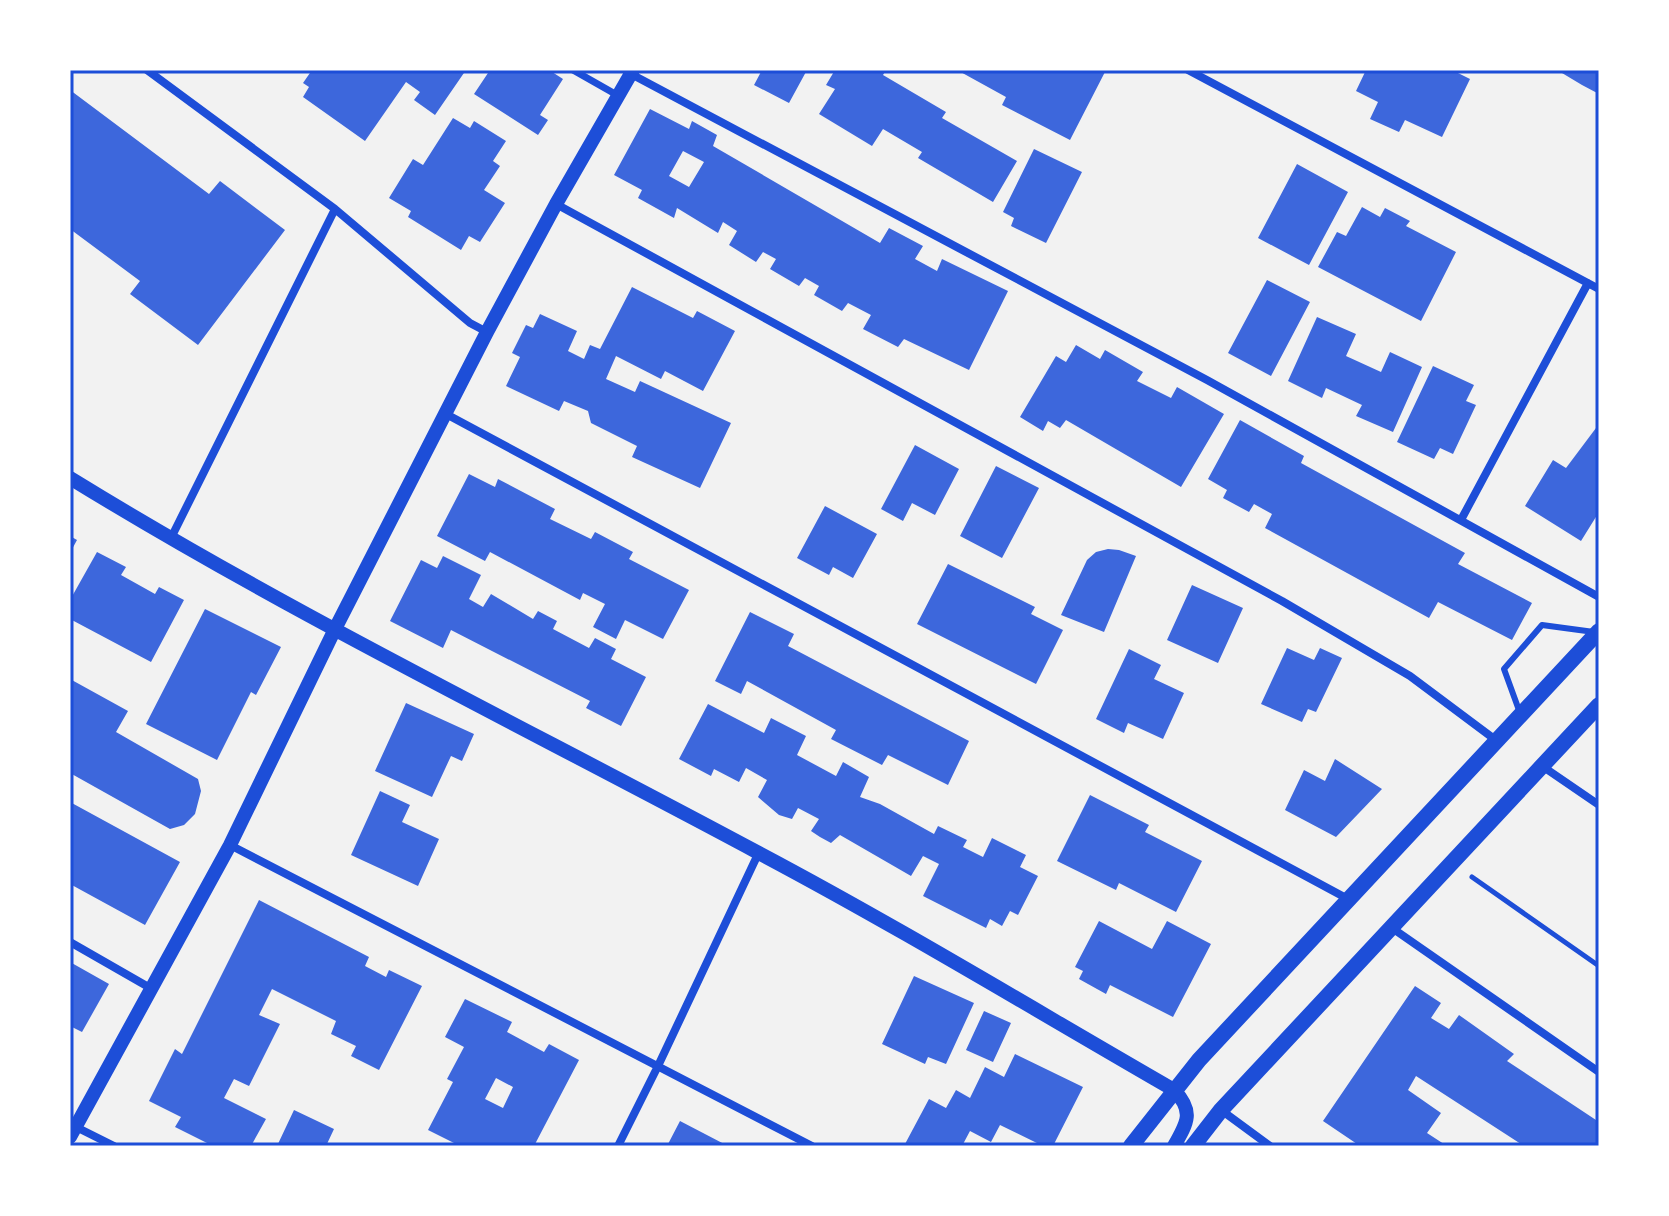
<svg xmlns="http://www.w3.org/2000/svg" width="1669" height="1216" font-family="'Fira Sans Condensed',sans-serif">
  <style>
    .building { fill: #3d67dc; fill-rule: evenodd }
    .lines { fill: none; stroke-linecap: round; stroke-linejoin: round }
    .path { stroke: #1d4ed8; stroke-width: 5 }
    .service { stroke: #1d4ed8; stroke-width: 6 }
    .pedestrian { stroke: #1d4ed8; stroke-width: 7 }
    .minor { stroke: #1d4ed8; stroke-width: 8 }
    .tertiary { stroke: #1d4ed8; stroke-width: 14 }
    .secondary { stroke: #1d4ed8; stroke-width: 16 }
    .neatline { fill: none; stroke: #1d4ed8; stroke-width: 3 }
  </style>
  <rect width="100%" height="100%" fill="#f2f2f2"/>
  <!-- building -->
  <path class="building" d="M 312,70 L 466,70 L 435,115 L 414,100 L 420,92 L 406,82 L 365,141 L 303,97 L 309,87 L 303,83 Z
    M 490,70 L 549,70 L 563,79 L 540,115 L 548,120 L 538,135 L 474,94 Z
    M 762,70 L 807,70 L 789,103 L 754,85 Z
    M 835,70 L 886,70 L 883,75 L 946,112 L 942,118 L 1017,161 L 993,202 L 918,158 L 922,152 L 883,129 L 872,146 L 819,114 L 835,89 L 826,85 Z
    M 957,70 L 1106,70 L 1070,140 L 1002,105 L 1006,97 Z
    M 1366,70 L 1452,70 L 1470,79 L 1442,137 L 1405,120 L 1399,132 L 1370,119 L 1378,102 L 1356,91 Z
    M 1557,70 L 1599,70 L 1599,94 L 1582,85 Z
    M 70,90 L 209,194 L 220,181 L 285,230 L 198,345 L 130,294 L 140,281 L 70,229 Z
    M 650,109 L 689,129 L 692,121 L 717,135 L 713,146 L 880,243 L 889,228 L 923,246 L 915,259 L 937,271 L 942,259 L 1008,291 L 969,370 L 904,339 L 898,347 L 863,329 L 871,315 L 848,303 L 842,311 L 814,295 L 819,286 L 805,278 L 799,286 L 770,269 L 776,259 L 763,252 L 756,262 L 729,245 L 737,231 L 723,222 L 718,233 L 677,208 L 674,218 L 638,198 L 642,190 L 614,175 ZM 683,151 L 704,162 L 689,187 L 669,176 Z
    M 453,118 L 470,128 L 474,121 L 506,141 L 493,161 L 500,166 L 484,190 L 505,203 L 480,242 L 469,236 L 461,250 L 408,217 L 411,211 L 389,198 L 413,159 L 423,165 Z
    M 1034,149 L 1082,172 L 1046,243 L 1011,226 L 1014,218 L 1003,212 Z
    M 1297,164 L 1348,192 L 1309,265 L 1258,238 Z
    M 1362,207 L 1380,217 L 1385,208 L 1410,221 L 1406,226 L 1456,252 L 1421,321 L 1318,267 L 1337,232 L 1346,236 Z
    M 1267,280 L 1310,302 L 1271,376 L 1228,353 Z
    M 632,287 L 693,318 L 697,311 L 735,331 L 703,391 L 665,371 L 661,379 L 616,356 L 606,379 L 635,392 L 640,381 L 731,423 L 700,488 L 632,457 L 637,446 L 591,423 L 588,411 L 564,401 L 559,411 L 506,386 L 520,357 L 512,353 L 526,325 L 533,328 L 540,314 L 577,331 L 568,351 L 584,359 L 590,345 L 600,349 Z
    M 1317,317 L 1356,334 L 1346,356 L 1381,372 L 1390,352 L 1422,367 L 1393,432 L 1356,416 L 1362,405 L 1326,388 L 1322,398 L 1288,381 Z
    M 1076,345 L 1100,359 L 1105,350 L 1143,372 L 1137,381 L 1171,398 L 1177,387 L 1224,414 L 1181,487 L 1066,420 L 1060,428 L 1048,421 L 1043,431 L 1020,417 L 1056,356 L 1066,362 Z
    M 1433,366 L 1474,385 L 1466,401 L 1476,405 L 1453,454 L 1440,448 L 1434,459 L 1397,442 Z
    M 1240,420 L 1304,456 L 1301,463 L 1465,553 L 1458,564 L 1532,603 L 1512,640 L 1438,602 L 1429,618 L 1265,528 L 1272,514 L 1254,504 L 1249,512 L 1223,498 L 1227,490 L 1208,479 Z
    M 1599,424 L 1599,512 L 1581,541 L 1525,506 L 1553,460 L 1566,468 Z
    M 915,445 L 959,469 L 935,515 L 912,503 L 903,521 L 881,509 Z
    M 996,466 L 1039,488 L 1002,558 L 960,536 Z
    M 469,474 L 495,487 L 498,479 L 555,509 L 550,519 L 591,539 L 595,532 L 633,552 L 629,559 L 689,590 L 663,639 L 625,620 L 616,639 L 593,627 L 605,604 L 583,593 L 580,600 L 490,552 L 485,561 L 437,536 Z
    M 825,506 L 877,534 L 853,578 L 833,567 L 829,575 L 797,558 Z
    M 70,536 L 77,540 L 70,553 Z
    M 1108,549 L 1119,550 L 1136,556 L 1104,632 L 1061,615 L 1087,560 L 1096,552 Z
    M 97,552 L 126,567 L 121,575 L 155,594 L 159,587 L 184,600 L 151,662 L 70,619 L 70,600 Z
    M 443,556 L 481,575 L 469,599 L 483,607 L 491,594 L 533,619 L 538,611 L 557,621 L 553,629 L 589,648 L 595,638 L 616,649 L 611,659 L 646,677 L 621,726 L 586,708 L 590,701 L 451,630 L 443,648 L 390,621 L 421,560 L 437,568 Z
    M 948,564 L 1035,607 L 1031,614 L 1063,630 L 1036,684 L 917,624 Z
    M 1192,585 L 1243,608 L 1218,663 L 1167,640 Z
    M 205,609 L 281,647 L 256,695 L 251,692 L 217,760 L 146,724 Z
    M 750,612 L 794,634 L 788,646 L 969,741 L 948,785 L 888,755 L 882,765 L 831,739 L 836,730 L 747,681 L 741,694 L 715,681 Z
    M 1287,648 L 1314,660 L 1320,648 L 1342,658 L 1316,712 L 1308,709 L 1302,722 L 1261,704 Z
    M 1129,649 L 1161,665 L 1154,679 L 1184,693 L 1163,739 L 1128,723 L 1124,733 L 1096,719 Z
    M 70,679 L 128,711 L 116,732 L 198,779 L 201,791 L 195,814 L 184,825 L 170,829 L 70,773 Z
    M 406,703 L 474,734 L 462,761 L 451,756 L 432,797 L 375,771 Z
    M 708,704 L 764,733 L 771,718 L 806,736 L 797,755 L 836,776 L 843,762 L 869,777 L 860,797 L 880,804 L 934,834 L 938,826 L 967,840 L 963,847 L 983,857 L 992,838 L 1026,855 L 1020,867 L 1038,876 L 1018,915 L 1010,911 L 1002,926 L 990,919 L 986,928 L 923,896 L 939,864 L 923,856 L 911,876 L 840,835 L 831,843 L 820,837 L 811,831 L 819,819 L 798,808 L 792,819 L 779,815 L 758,797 L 767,780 L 746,768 L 739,782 L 714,769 L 711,776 L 679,759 Z
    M 1335,759 L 1382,789 L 1336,837 L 1285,810 L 1304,770 L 1325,781 Z
    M 380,791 L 410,805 L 402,822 L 439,839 L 418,886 L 351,855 Z
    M 1090,795 L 1149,825 L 1145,832 L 1202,861 L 1176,912 L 1119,883 L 1116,890 L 1057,861 Z
    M 70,802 L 180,862 L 145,925 L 70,884 Z
    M 259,900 L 369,957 L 365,966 L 386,977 L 389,970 L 422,986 L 379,1070 L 351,1056 L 356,1046 L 331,1034 L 336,1021 L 272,989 L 259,1015 L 280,1024 L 249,1086 L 234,1079 L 224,1098 L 266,1119 L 251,1146 L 213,1146 L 175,1127 L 181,1117 L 149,1101 L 175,1049 L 182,1054 Z
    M 1099,921 L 1152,949 L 1167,921 L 1211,944 L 1173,1017 L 1110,985 L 1106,994 L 1079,979 L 1083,971 L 1075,967 Z
    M 70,962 L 109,984 L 82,1032 L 70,1026 Z
    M 914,976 L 974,1003 L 946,1064 L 928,1057 L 925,1064 L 882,1044 Z
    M 1415,986 L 1441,1003 L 1431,1018 L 1449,1029 L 1459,1015 L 1514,1054 L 1507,1061 L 1599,1122 L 1599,1146 L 1524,1146 L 1416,1076 L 1408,1090 L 1441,1113 L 1427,1133 L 1447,1146 L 1360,1146 L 1323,1121 Z
    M 465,999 L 512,1022 L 507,1032 L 544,1052 L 549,1044 L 579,1060 L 534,1146 L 460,1146 L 428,1130 L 453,1082 L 447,1079 L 464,1047 L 445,1037 ZM 496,1078 L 513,1087 L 503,1108 L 485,1099 Z
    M 984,1011 L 1011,1023 L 993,1062 L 966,1050 Z
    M 1015,1054 L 1083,1087 L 1053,1146 L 1043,1146 L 1000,1125 L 991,1142 L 970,1131 L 962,1146 L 910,1146 L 905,1144 L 929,1099 L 946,1108 L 956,1090 L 970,1098 L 985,1067 L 1004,1077 Z
    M 294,1110 L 334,1129 L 326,1146 L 277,1146 Z
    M 680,1121 L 728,1146 L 667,1146 Z"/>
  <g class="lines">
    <!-- path -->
    <path class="path" d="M 1472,877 L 1599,966"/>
    <!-- service -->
    <path class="service" d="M 1520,713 L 1504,669 L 1542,625 L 1594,632"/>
    <!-- pedestrian -->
    <path class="pedestrian" d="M 573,70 L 617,95"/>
    <!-- minor -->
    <path class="minor" d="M 147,70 L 335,209 L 470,323 L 487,332
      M 1188,70 L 1599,289
      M 631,74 L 1207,380 L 1599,597
      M 556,204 L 1282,601 L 1410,676 L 1497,741
      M 446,414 L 1348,899
      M 1462,518 L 1588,283
      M 171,538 L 335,209
      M 1542,766 L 1599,805
      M 230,845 L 812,1146
      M 1392,928 L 1599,1072
      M 70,942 L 152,989
      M 1221,1110 L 1270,1146
      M 76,1127 L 114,1146
      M 618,1146 L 658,1066 L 759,852"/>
    <!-- tertiary -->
    <path class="tertiary" d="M 70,478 C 291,614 526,728 755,851 C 897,926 1035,1010 1174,1090 C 1194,1111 1188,1122 1174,1146
      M 70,1137 L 230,845 L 335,629 L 487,332 L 556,204 L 633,70"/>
    <!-- secondary -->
    <path class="secondary" d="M 1131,1146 L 1199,1060 L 1599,631
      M 1193,1146 L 1221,1110 L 1599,705"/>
  </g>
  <!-- border -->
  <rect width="1669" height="1216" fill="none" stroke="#ffffff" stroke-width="144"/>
  <rect x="72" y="72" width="1525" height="1072" class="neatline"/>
</svg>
